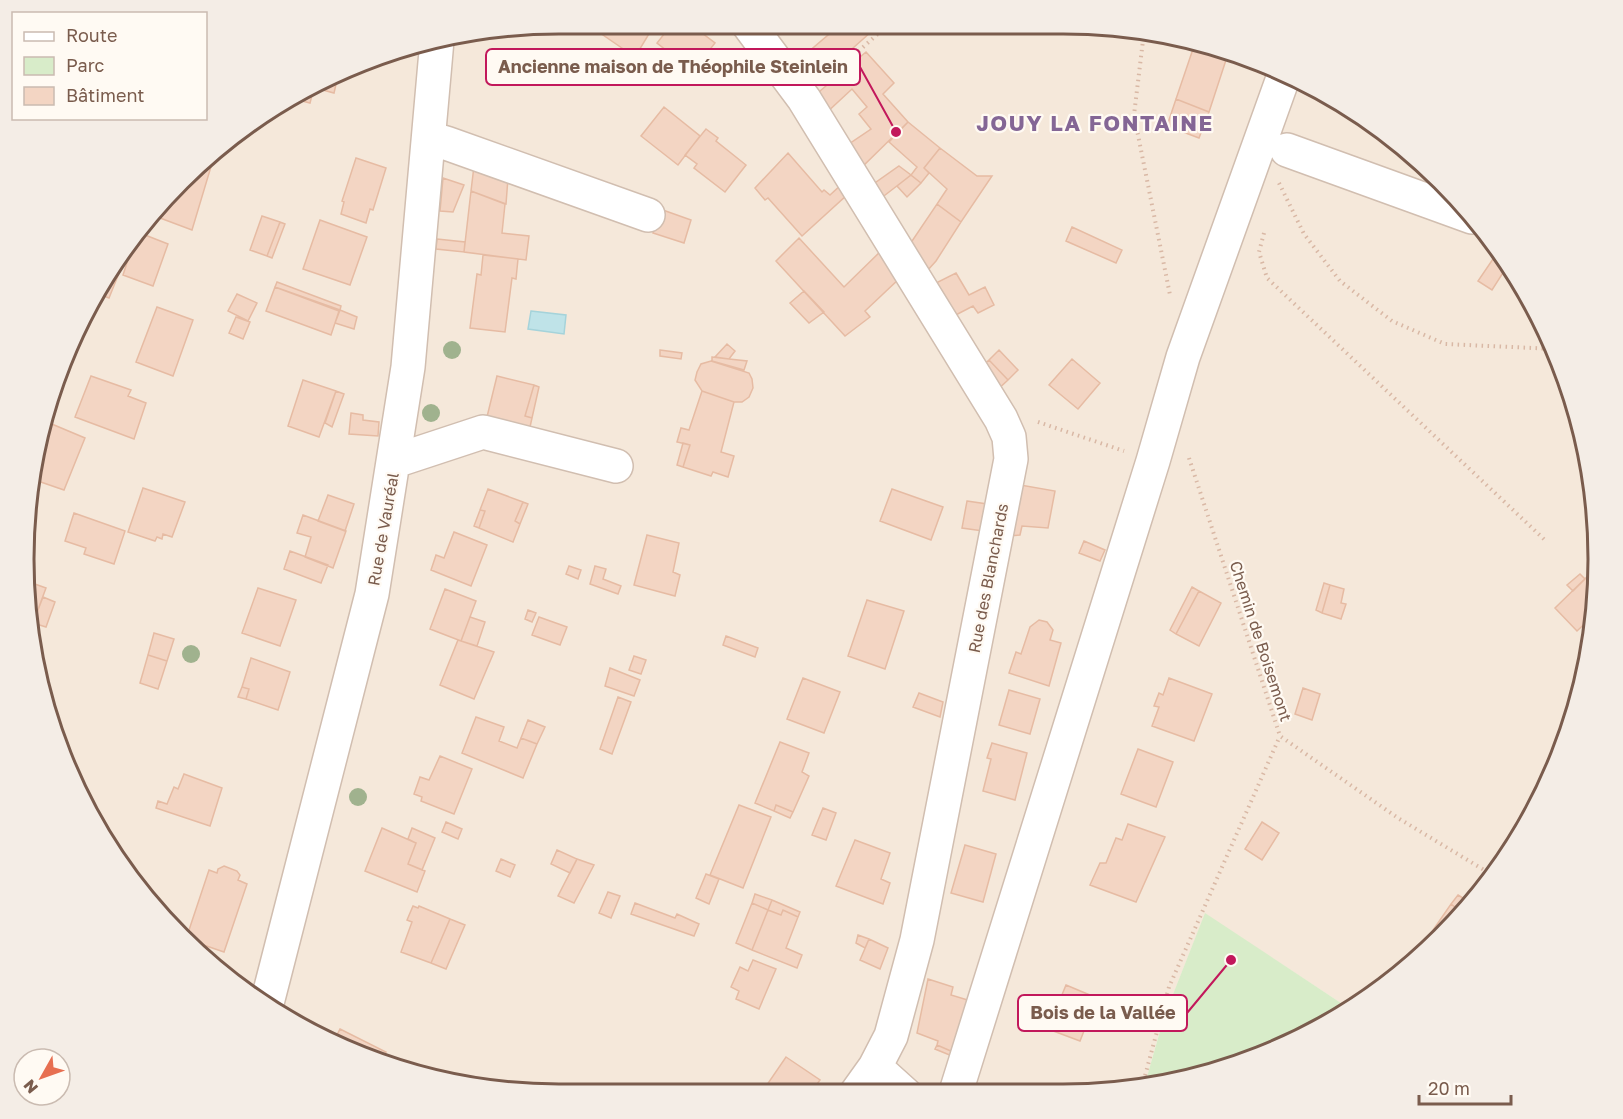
<svg xmlns="http://www.w3.org/2000/svg" width="1623" height="1119" font-family="'Golos Text',sans-serif">
  <style>
    .residential { fill: #f5e8da }
    .green { fill: #d8ecc9 }
    .water { fill: #bfe3e8; stroke: #a5d3da; stroke-width: 1.5 }
    .building { fill: #f3d5c3; stroke: #e6bba3; stroke-width: 1.5 }
    .lines { fill: none; stroke-linecap: round; stroke-linejoin: round }
    .minor-casing { stroke: #d1beb0; stroke-width: 36 }
    .path { stroke: #d9b8a5; stroke-width: 4; stroke-dasharray: 1.5 4.5; stroke-linecap: butt }
    .minor { stroke: #fff; stroke-width: 33 }
    .tree { fill: #a0b28e }
    .labels { text-anchor: middle; stroke-width: 4.5; stroke-linejoin: round; paint-order: stroke }
    .street-label { font-size: 16px; fill: #7a5c4d; stroke: #fffaf3 }
    .district-label { font-size: 22px; font-weight: bold; letter-spacing: 1.5px; fill: #846695; stroke: #fffaf3 }
    .rim { fill: none; stroke: #7a5c4d; stroke-width: 3 }
    .leader { fill: none; stroke: #c2185b; stroke-width: 2 }
    .callout-dot { fill: #c2185b; stroke: #fffaf3; stroke-width: 2 }
    .callout { fill: #fffaf3; stroke: #c2185b; stroke-width: 2 }
    .callout-label { font-size: 18px; text-anchor: middle; font-weight: bold; fill: #7a5c4d }
  </style>
  <rect width="100%" height="100%" fill="#fdf6ec"/>
  <!-- residential -->
  <path class="residential" d="M 560,24 L 1064,24 L 1168,34 L 1331,96 L 1442,181 L 1509,262 L 1558,355 L 1589,455 L 1599,560 L 1589,664 L 1558,765 L 1509,857 L 1442,938 L 1347,1007 L 1205,914 L 1164,1017 L 1144,1087 L 1064,1095 L 560,1095 L 455,1085 L 354,1054 L 262,1005 L 181,938 L 79,797 L 34,664 L 29,490 L 65,354 L 157,207 L 262,114 L 421,42 Z"/>
  <!-- green -->
  <path class="green" d="M 1205,913 L 1347,1007 L 1301,1040 L 1168,1085 L 1144,1087 L 1164,1017 Z"/>
  <!-- water -->
  <path class="water" d="M 531,311 L 566,315 L 564,334 L 528,329 Z"/>
  <!-- building -->
  <path class="building" d="M 587,24 L 655,24 L 635,57 Z
    M 672,24 L 690,24 L 715,43 L 693,71 L 657,43 Z
    M 841,24 L 865,24 L 871,32 L 808,88 L 793,65 Z
    M 865,24 L 880,24 L 871,32 Z
    M 1193,49 L 1226,60 L 1209,112 L 1176,99 Z
    M 866,52 L 894,83 L 883,94 L 908,122 L 860,169 L 846,146 L 871,129 L 859,114 L 867,107 L 852,89 L 825,114 L 821,107 L 820,91 Z
    M 337,80 L 334,93 L 319,89 Z
    M 313,91 L 310,103 L 295,99 Z
    M 1176,99 L 1209,112 L 1199,138 L 1167,126 Z
    M 664,107 L 700,136 L 678,165 L 641,136 Z
    M 908,122 L 940,148 L 924,168 L 929,173 L 921,183 L 911,175 L 917,167 L 889,142 Z
    M 706,129 L 718,138 L 716,141 L 746,165 L 725,192 L 694,168 L 697,164 L 685,155 Z
    M 940,148 L 977,176 L 992,176 L 961,222 L 937,204 L 947,189 L 924,168 Z
    M 788,153 L 822,192 L 824,190 L 830,195 L 842,184 L 848,194 L 802,236 L 768,198 L 765,200 L 755,188 Z
    M 356,158 L 386,168 L 373,210 L 370,209 L 366,223 L 341,214 L 344,202 L 342,201 Z
    M 211,159 L 213,160 L 192,230 L 160,218 L 165,201 L 164,200 Z
    M 474,166 L 508,178 L 506,204 L 471,191 Z
    M 899,166 L 911,175 L 880,199 L 872,185 Z
    M 911,175 L 921,183 L 907,197 L 897,186 Z
    M 443,178 L 464,185 L 453,212 L 440,211 Z
    M 471,191 L 505,204 L 502,233 L 529,236 L 526,260 L 464,252 Z
    M 937,204 L 961,222 L 936,261 L 927,271 L 910,244 Z
    M 660,209 L 691,220 L 684,243 L 653,233 Z
    M 262,216 L 280,222 L 267,256 L 250,250 Z
    M 320,220 L 367,237 L 350,285 L 303,269 Z
    M 280,222 L 285,224 L 272,258 L 267,256 Z
    M 1072,227 L 1122,250 L 1116,263 L 1066,241 Z
    M 140,233 L 168,244 L 153,286 L 123,275 L 133,244 Z
    M 799,238 L 844,287 L 885,247 L 902,276 L 865,311 L 870,317 L 845,336 L 776,261 Z
    M 437,239 L 465,242 L 464,252 L 436,249 Z
    M 483,255 L 518,259 L 516,279 L 512,278 L 505,332 L 470,328 L 477,274 L 481,275 Z
    M 1495,256 L 1508,265 L 1492,290 L 1478,281 Z
    M 116,272 L 119,273 L 109,298 L 101,295 Z
    M 956,273 L 969,295 L 985,287 L 994,305 L 978,313 L 973,306 L 952,317 L 934,284 Z
    M 277,282 L 341,306 L 340,310 L 275,287 Z
    M 275,287 L 339,311 L 331,335 L 266,311 Z
    M 804,291 L 824,312 L 809,323 L 790,303 Z
    M 237,294 L 257,303 L 248,321 L 228,311 Z
    M 157,307 L 193,320 L 173,376 L 136,362 Z
    M 340,310 L 357,317 L 354,329 L 335,323 Z
    M 236,317 L 250,322 L 243,339 L 229,333 Z
    M 727,344 L 735,351 L 729,359 L 715,357 Z
    M 660,350 L 682,353 L 681,359 L 660,356 Z
    M 999,350 L 1018,370 L 1008,380 L 989,360 Z
    M 712,357 L 729,359 L 747,361 L 744,370 L 712,361 Z
    M 1072,359 L 1100,383 L 1078,409 L 1049,385 Z
    M 989,360 L 1008,380 L 997,390 L 981,367 Z
    M 711,361 L 749,373 L 752,379 L 753,388 L 749,397 L 742,402 L 734,402 L 702,391 L 695,380 L 697,372 L 701,364 Z
    M 91,376 L 131,390 L 128,396 L 146,403 L 134,439 L 75,417 Z
    M 497,376 L 534,385 L 525,416 L 532,418 L 528,436 L 485,425 Z
    M 303,380 L 336,391 L 319,437 L 288,426 Z
    M 534,385 L 539,387 L 532,418 L 525,416 Z
    M 336,391 L 344,394 L 332,427 L 325,423 Z
    M 702,391 L 734,402 L 721,452 L 734,456 L 728,477 L 713,472 L 711,476 L 683,467 L 690,445 L 677,442 L 681,428 L 689,430 Z
    M 351,413 L 363,415 L 363,420 L 379,422 L 378,436 L 349,434 Z
    M 47,422 L 85,438 L 64,490 L 32,479 Z
    M 683,443 L 690,445 L 683,467 L 677,465 Z
    M 1014,484 L 1055,491 L 1048,528 L 1022,526 L 1020,535 L 1007,536 Z
    M 143,488 L 185,502 L 172,537 L 163,534 L 162,539 L 157,537 L 155,541 L 128,532 Z
    M 488,489 L 523,502 L 515,521 L 520,524 L 513,542 L 479,528 L 485,511 L 480,510 Z
    M 892,489 L 943,507 L 931,540 L 880,521 Z
    M 328,495 L 354,504 L 345,531 L 318,521 Z
    M 967,501 L 987,504 L 983,531 L 962,528 Z
    M 523,502 L 528,504 L 520,524 L 515,521 Z
    M 480,510 L 485,511 L 479,528 L 474,526 Z
    M 74,513 L 125,531 L 114,564 L 84,554 L 86,548 L 65,541 Z
    M 303,515 L 346,531 L 333,568 L 305,557 L 311,537 L 297,533 Z
    M 454,532 L 487,545 L 471,586 L 431,570 L 436,555 L 444,558 Z
    M 647,535 L 679,543 L 673,572 L 680,575 L 675,596 L 634,585 Z
    M 1084,541 L 1105,550 L 1100,561 L 1079,553 Z
    M 290,551 L 328,565 L 321,583 L 284,569 Z
    M 569,566 L 581,570 L 578,579 L 566,574 Z
    M 595,566 L 606,569 L 603,579 L 621,586 L 618,594 L 590,584 Z
    M 1594,570 L 1598,573 L 1595,605 L 1589,610 L 1593,616 L 1577,631 L 1555,608 Z
    M 1580,574 L 1585,579 L 1573,591 L 1567,585 Z
    M 32,583 L 46,588 L 33,623 Z
    M 1324,583 L 1330,585 L 1322,613 L 1316,610 Z
    M 1330,585 L 1344,589 L 1341,603 L 1346,604 L 1341,619 L 1322,613 Z
    M 1192,587 L 1199,591 L 1176,634 L 1170,630 Z
    M 258,588 L 296,600 L 280,646 L 242,633 Z
    M 445,589 L 476,601 L 461,641 L 430,629 Z
    M 1199,591 L 1221,603 L 1199,646 L 1176,634 Z
    M 43,597 L 55,602 L 46,627 L 33,623 Z
    M 867,600 L 904,611 L 885,669 L 848,656 Z
    M 528,610 L 536,613 L 532,622 L 525,619 Z
    M 470,617 L 485,622 L 477,646 L 461,641 Z
    M 539,617 L 567,627 L 560,645 L 532,635 Z
    M 1039,620 L 1047,622 L 1053,630 L 1050,640 L 1061,643 L 1049,686 L 1009,673 L 1016,652 L 1021,654 L 1030,627 Z
    M 154,633 L 174,639 L 167,661 L 148,655 Z
    M 726,636 L 758,648 L 755,657 L 723,645 Z
    M 458,640 L 494,652 L 474,699 L 440,685 Z
    M 148,655 L 167,661 L 158,689 L 140,683 Z
    M 634,656 L 646,660 L 641,674 L 629,670 Z
    M 251,658 L 290,672 L 278,710 L 246,699 L 249,689 L 242,687 Z
    M 610,668 L 640,680 L 634,696 L 605,686 Z
    M 803,678 L 840,692 L 824,733 L 787,719 Z
    M 1169,678 L 1212,694 L 1194,741 L 1152,726 L 1159,707 L 1154,706 L 1159,693 L 1163,695 Z
    M 242,687 L 249,689 L 246,699 L 238,697 Z
    M 1303,688 L 1320,694 L 1312,720 L 1295,714 Z
    M 1009,690 L 1040,699 L 1030,734 L 999,725 Z
    M 919,693 L 943,702 L 940,717 L 913,707 Z
    M 618,697 L 631,702 L 612,754 L 600,749 Z
    M 476,717 L 504,727 L 499,741 L 517,748 L 521,738 L 537,744 L 523,778 L 462,753 Z
    M 528,720 L 545,727 L 537,744 L 521,738 Z
    M 780,742 L 809,753 L 802,772 L 809,776 L 793,812 L 776,805 L 774,811 L 755,803 Z
    M 992,743 L 1027,753 L 1015,800 L 983,791 L 991,759 L 987,758 Z
    M 1138,749 L 1173,762 L 1156,807 L 1121,794 Z
    M 440,756 L 472,769 L 454,814 L 421,801 L 422,797 L 414,794 L 420,777 L 429,780 Z
    M 184,774 L 222,788 L 210,826 L 156,808 L 158,801 L 167,804 L 174,787 L 178,789 Z
    M 739,805 L 771,817 L 743,888 L 710,875 Z
    M 776,805 L 793,812 L 790,818 L 774,811 Z
    M 823,808 L 836,813 L 826,840 L 812,835 Z
    M 446,822 L 462,829 L 458,839 L 442,832 Z
    M 1262,822 L 1279,833 L 1262,860 L 1245,849 Z
    M 1128,824 L 1165,837 L 1136,902 L 1090,885 L 1100,863 L 1106,863 L 1116,838 L 1122,840 Z
    M 382,828 L 416,843 L 408,864 L 425,871 L 417,892 L 365,871 Z
    M 412,828 L 435,838 L 422,870 L 408,864 L 416,843 L 408,839 Z
    M 855,840 L 890,853 L 881,879 L 890,883 L 883,904 L 836,886 Z
    M 965,845 L 996,854 L 983,902 L 951,893 Z
    M 557,850 L 577,859 L 570,873 L 551,864 Z
    M 501,859 L 515,865 L 510,877 L 496,871 Z
    M 577,859 L 594,865 L 574,903 L 558,896 Z
    M 224,866 L 237,871 L 240,875 L 238,880 L 247,884 L 224,952 L 186,939 L 209,870 L 217,873 L 218,869 Z
    M 706,874 L 719,879 L 709,904 L 696,898 Z
    M 608,892 L 620,896 L 611,918 L 599,913 Z
    M 755,894 L 772,900 L 768,910 L 752,903 Z
    M 1458,895 L 1471,903 L 1463,913 L 1451,904 Z
    M 772,900 L 800,912 L 798,917 L 783,910 L 781,915 L 768,910 Z
    M 635,903 L 675,918 L 677,914 L 699,924 L 694,936 L 631,914 Z
    M 752,903 L 768,910 L 752,950 L 736,943 Z
    M 1451,904 L 1463,913 L 1441,939 L 1431,933 Z
    M 413,906 L 418,908 L 419,906 L 450,919 L 431,963 L 401,952 L 412,922 L 407,920 Z
    M 768,910 L 781,915 L 783,910 L 798,917 L 786,948 L 802,955 L 797,968 L 752,950 Z
    M 450,919 L 465,925 L 446,969 L 431,963 Z
    M 1431,933 L 1441,939 L 1428,948 L 1423,944 Z
    M 858,935 L 869,939 L 865,948 L 856,943 Z
    M 869,939 L 888,948 L 880,969 L 860,960 Z
    M 753,960 L 776,969 L 759,1009 L 736,999 L 739,991 L 731,987 L 740,967 L 748,971 Z
    M 214,965 L 236,973 L 233,981 Z
    M 928,979 L 953,987 L 951,995 L 971,1001 L 953,1052 L 937,1045 L 938,1041 L 917,1033 Z
    M 1066,985 L 1097,998 L 1080,1041 L 1048,1029 Z
    M 340,1029 L 386,1052 L 381,1062 L 354,1054 L 333,1043 Z
    M 937,1045 L 953,1052 L 952,1056 L 935,1049 Z
    M 786,1057 L 820,1080 L 809,1095 L 760,1095 Z"/>
  <g class="lines">
    <!-- minor casing -->
    <g class="minor-casing">
      <path id="minor" d="M 748,24 L 804,99 L 1001,419 L 1009,437 L 1011,459 L 917,940 L 891,1036 L 875,1067 L 855,1095
        M 429,138 L 446,143 L 648,215
        M 1287,150 L 1472,217
        M 395,461 L 483,432 L 616,466
        M 266,1007 L 372,594 L 408,367 L 437,40
        M 875,1067 L 906,1095
        M 955,1095 L 1153,461 L 1183,357 L 1283,78"/>
    </g>
    <!-- path -->
    <path class="path" d="M 1144,32 L 1134,115 L 1170,295
      M 827,79 L 889,24
      M 1279,183 L 1304,234 L 1340,281 L 1392,321 L 1445,344 L 1555,349
      M 1264,233 L 1259,252 L 1267,278 L 1547,542
      M 1038,422 L 1124,451
      M 1189,458 L 1280,736 L 1398,818 L 1494,876
      M 1142,1087 L 1169,987 L 1280,736"/>
    <!-- minor -->
    <use href="#minor" class="minor"/>
  </g>
  <!-- trees -->
  <g class="tree">
    <circle cx="452" cy="350" r="9"/>
    <circle cx="431" cy="413" r="9"/>
    <circle cx="191" cy="654" r="9"/>
    <circle cx="358" cy="797" r="9"/>
  </g>
  <g class="labels">
    <!-- street labels -->
    <g class="street-label">
      <text transform="translate(383 529) rotate(-80)" y="6">Rue de Vauréal</text>
      <text transform="translate(988 578) rotate(-79)" y="6">Rue des Blanchards</text>
      <text transform="translate(1261 641) rotate(72)" y="6">Chemin de Boisemont</text>
    </g>
    <!-- district labels -->
    <g class="district-label">
      <text x="1095" y="131">JOUY LA FONTAINE</text>
    </g>
  </g>
  <!-- crop -->
  <path d="M0 0H1623V1119H0ZM559 34H1063A525 525 0 0 1 1588 559V559A525 525 0 0 1 1063 1084H559A525 525 0 0 1 34 559V559A525 525 0 0 1 559 34Z" fill="#f4ede6" fill-rule="evenodd"/>
  <path class="rim" d="M559 34H1063A525 525 0 0 1 1588 559V559A525 525 0 0 1 1063 1084H559A525 525 0 0 1 34 559V559A525 525 0 0 1 559 34Z"/>
  <!-- callouts -->
  <path class="leader" d="M896 132L860 67M1231 960L1187 1013"/>
  <g class="callout-dot">
    <circle cx="896" cy="132" r="6"/>
    <circle cx="1231" cy="960" r="6"/>
  </g>
  <g class="callout">
    <rect x="486" y="49" width="374" height="36" rx="6"/>
    <rect x="1018" y="995" width="169" height="36" rx="6"/>
  </g>
  <g class="callout-label">
    <text x="673" y="73">Ancienne maison de Théophile Steinlein</text>
    <text x="1103" y="1019">Bois de la Vallée</text>
  </g>
  <!-- legend -->
  <rect x="12" y="12" width="195" height="108" fill="#fffaf3" stroke="#cabbb1" stroke-width="1.5"/>
  <rect x="24" y="32" width="30" height="9" fill="#ffffff" stroke="#cabbb1" stroke-width="1.5"/>
  <text x="66" y="42" font-size="18" fill="#7a5c4d">Route</text>
  <rect x="24" y="57" width="30" height="18" fill="#d8ecc9" stroke="#cabbb1" stroke-width="1.5"/>
  <text x="66" y="72" font-size="18" fill="#7a5c4d">Parc</text>
  <rect x="24" y="87" width="30" height="18" fill="#f3d5c3" stroke="#cabbb1" stroke-width="1.5"/>
  <text x="66" y="102" font-size="18" fill="#7a5c4d">Bâtiment</text>
  <!-- north arrow -->
  <g transform="translate(42 1077) rotate(230)"><circle r="28" fill="#fffaf3" stroke="#cabbb1" stroke-width="1.5"/>
  <path d="M0-4.5L10 22L0 15L-10 22Z" fill="#e76f51"/>
  <text y="-9" font-size="16" font-weight="bold" text-anchor="middle" fill="#7a5c4d">N</text>
  </g>
  <!-- scale -->
  <path d="M1419 1095v9h92v-9" fill="none" stroke="#7a5c4d" stroke-width="3"/>
  <text x="1428" y="1095" font-size="18" fill="#7a5c4d" stroke="#fffaf3" stroke-width="4.5" paint-order="stroke">20 m</text>
</svg>
